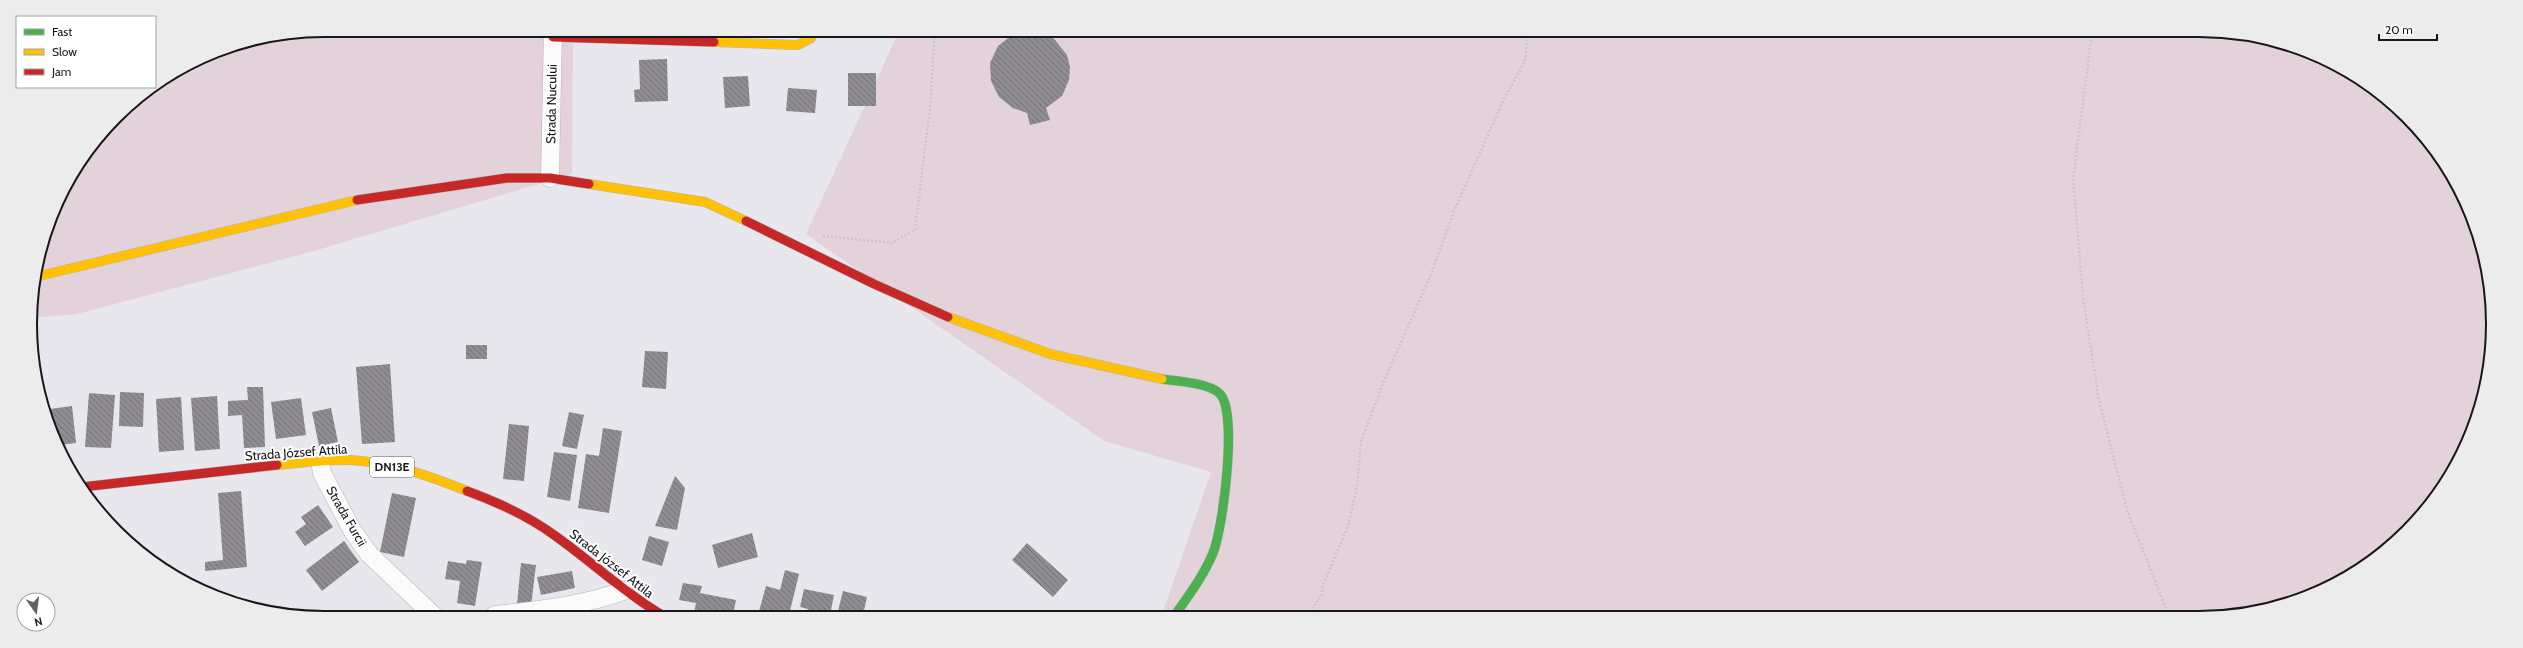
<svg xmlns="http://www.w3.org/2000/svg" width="2523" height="648" font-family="Cabin,sans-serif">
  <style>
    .grass { fill: #e4d2db }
    .building { fill: url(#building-back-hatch) }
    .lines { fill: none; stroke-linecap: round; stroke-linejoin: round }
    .street-casing { stroke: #b4b4b8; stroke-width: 19 }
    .fast-casing { stroke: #b4b4b8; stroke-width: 10 }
    .slow-casing { stroke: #b4b4b8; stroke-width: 10 }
    .jam-casing { stroke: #b4b4b8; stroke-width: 10 }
    .path { stroke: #c7c7c9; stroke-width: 2.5; stroke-dasharray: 2 2; stroke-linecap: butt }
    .street { stroke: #fcfbfc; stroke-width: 18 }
    .fast { stroke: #4caf50; stroke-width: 9 }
    .slow { stroke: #ffc107; stroke-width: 9 }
    .jam { stroke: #c62828; stroke-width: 9 }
    .labels { text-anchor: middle; stroke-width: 4; stroke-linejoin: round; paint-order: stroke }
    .shield { fill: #fff; stroke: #5d5d5f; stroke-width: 1 }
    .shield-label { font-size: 12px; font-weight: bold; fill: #18171b }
    .street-label { font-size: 13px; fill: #18171b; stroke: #fff }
    .rim { fill: none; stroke: #18171b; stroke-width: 2 }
  </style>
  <defs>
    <pattern id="building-back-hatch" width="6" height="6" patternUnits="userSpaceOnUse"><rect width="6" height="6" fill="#8f8d91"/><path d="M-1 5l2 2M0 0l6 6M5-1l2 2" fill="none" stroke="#747276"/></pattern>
  </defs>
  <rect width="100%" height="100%" fill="#e8e7ed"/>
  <!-- grass -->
  <path class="grass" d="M 324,30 L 573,30 L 572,174 L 314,251 L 77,314 L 31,318 C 29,239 71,156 129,104 C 143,92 162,83 178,73 C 189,66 200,58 212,52 C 246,36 286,34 324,30 Z
    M 899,31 L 2238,33 L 2294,46 L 2346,70 L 2393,103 L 2432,145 L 2463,194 L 2483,248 L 2492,305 L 2490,363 L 2463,454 L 2407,532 L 2329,588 L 2237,616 L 1162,615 L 1211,472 L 1104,441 L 806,234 Z"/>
  <!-- building -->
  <path class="building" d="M 1030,31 L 1048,35 L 1055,40 L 1067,55 L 1070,67 L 1069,80 L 1062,96 L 1046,108 L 1050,120 L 1030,125 L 1027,113 L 1013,108 L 999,97 L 991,81 L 990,63 L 998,46 L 1012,35 Z
    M 667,59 L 668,101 L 635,102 L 634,90 L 640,89 L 639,60 Z
    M 848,73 L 876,73 L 876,106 L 848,106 Z
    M 748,76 L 750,106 L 725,108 L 723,77 Z
    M 788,88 L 817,90 L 815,113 L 786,111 Z
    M 466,345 L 487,345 L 487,359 L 466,359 Z
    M 645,351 L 668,352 L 666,389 L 642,387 Z
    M 390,364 L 395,442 L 362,444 L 356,367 Z
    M 247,387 L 263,387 L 265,447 L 244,448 L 242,415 L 228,416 L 228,401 L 248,400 Z
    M 120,392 L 144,393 L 143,427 L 119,426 Z
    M 89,393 L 115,395 L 111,448 L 85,447 Z
    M 217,396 L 220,449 L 195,451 L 191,398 Z
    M 181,397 L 184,450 L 159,452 L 156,399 Z
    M 301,398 L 306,435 L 276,439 L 271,402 Z
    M 72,406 L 76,443 L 60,445 L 50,426 L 52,426 L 50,409 Z
    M 331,408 L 338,442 L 319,446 L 312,412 Z
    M 569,412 L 584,415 L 577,449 L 562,446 Z
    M 509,424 L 529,426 L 524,481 L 503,479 Z
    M 603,428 L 622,431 L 609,513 L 578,508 L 586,454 L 599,456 Z
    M 554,452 L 577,455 L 570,501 L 547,497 Z
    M 675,476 L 685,488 L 677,530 L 655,526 Z
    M 241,491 L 247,567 L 205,571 L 205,562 L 223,560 L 218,493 Z
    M 392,493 L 416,498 L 404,557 L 380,552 Z
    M 318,505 L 333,527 L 305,546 L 295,532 L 306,524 L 301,517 Z
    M 752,533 L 758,557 L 718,568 L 712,545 Z
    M 649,536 L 669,542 L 662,566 L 642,560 Z
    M 344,541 L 359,562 L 322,591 L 306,570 Z
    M 1027,543 L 1068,580 L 1053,597 L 1012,560 Z
    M 467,560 L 482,562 L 475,606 L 457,603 L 460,581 L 445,579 L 448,561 L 466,564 Z
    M 521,563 L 536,565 L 531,606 L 517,604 Z
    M 785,570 L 799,574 L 789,615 L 758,615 L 766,586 L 780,590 Z
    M 572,571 L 575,588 L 541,595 L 537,577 Z
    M 683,583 L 702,586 L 700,593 L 736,600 L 733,615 L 694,613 L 696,603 L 679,600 Z
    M 804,589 L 834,595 L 830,615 L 806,615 L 808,609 L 800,607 Z
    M 843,591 L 867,597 L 863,615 L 837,615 Z"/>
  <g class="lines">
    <!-- street casing -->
    <g class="street-casing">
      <path id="street" d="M 550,178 L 553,30
        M 320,462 L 322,473 L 352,530 L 369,554 L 433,615
        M 495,615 C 538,610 582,606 623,591"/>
    </g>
    <!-- fast casing -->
    <g class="fast-casing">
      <path id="fast" d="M 1162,379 C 1177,381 1210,383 1220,394 C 1238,412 1223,529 1213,553 C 1204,575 1189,595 1175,615"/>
    </g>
    <!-- slow casing -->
    <g class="slow-casing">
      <path id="slow" d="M 714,42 L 798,45 L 811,38 L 811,31
        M 589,184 L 705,202 L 746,221
        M 35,277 L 357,200
        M 948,317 L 1050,354 L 1162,379
        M 277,465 C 301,463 325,459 350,460 C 390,462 430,476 467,491"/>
    </g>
    <!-- jam casing -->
    <g class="jam-casing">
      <path id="jam" d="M 553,37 L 714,42
        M 357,200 L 507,178 L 550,178 L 589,184
        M 746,221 L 874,284 L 948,317
        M 82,487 L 277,465
        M 467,491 C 497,502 528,516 554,535 C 591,561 623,592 662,615"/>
    </g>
    <!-- path -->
    <path class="path" d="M 2092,32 L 2073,180 L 2083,297 L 2098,396 L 2127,510 L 2169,616
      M 823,236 L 892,243 L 915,230 L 930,108 L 935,31
      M 1307,615 L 1322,595 L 1322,588 L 1348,526 L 1357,487 L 1361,442 L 1383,383 L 1432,272 L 1454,211 L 1504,99 L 1525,61 L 1527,42 L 1532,32"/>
    <!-- street -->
    <use href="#street" class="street"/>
    <!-- fast -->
    <use href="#fast" class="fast"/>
    <!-- slow -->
    <use href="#slow" class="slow"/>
    <!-- jam -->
    <use href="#jam" class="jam"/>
  </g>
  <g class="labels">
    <!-- shield labels -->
    <rect class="shield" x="370" y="457" width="44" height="20" rx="3"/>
    <g class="shield-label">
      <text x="392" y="471">DN13E</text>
    </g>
    <!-- street labels -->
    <g class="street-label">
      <text transform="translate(551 104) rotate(-89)" y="5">Strada Nucului</text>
      <text transform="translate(296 452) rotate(-4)" y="5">Strada József Attila</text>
      <text transform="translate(347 516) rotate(60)" y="5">Strada Furcii</text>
      <text transform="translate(612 563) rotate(38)" y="5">Strada József Attila</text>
    </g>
  </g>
  <!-- crop -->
  <path d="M0 0H2523V648H0ZM324 37H2199A287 287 0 0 1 2486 324V324A287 287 0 0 1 2199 611H324A287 287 0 0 1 37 324V324A287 287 0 0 1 324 37Z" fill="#edeced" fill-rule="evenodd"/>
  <path class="rim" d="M324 37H2199A287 287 0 0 1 2486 324V324A287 287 0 0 1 2199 611H324A287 287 0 0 1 37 324V324A287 287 0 0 1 324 37Z"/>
  <!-- legend -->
  <rect x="16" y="16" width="140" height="72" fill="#ffffff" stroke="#a3a2a4"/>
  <rect x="24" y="29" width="20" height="6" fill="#4caf50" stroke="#a3a2a4"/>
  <text x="52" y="36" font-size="12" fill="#18171b">Fast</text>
  <rect x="24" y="49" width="20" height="6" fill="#ffc107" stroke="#a3a2a4"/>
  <text x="52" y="56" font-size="12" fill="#18171b">Slow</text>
  <rect x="24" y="69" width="20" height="6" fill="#c62828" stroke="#a3a2a4"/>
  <text x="52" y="76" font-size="12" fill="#18171b">Jam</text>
  <!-- north arrow -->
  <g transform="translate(36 612) rotate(166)"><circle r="19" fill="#ffffff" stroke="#a3a2a4"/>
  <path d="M0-3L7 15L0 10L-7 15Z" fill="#616064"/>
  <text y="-6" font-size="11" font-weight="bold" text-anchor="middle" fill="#18171b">N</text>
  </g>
  <!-- scale -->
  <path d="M2379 34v6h58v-6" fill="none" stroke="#18171b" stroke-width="2"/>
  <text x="2385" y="34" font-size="12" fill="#18171b" stroke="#ffffff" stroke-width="3" paint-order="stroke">20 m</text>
</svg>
